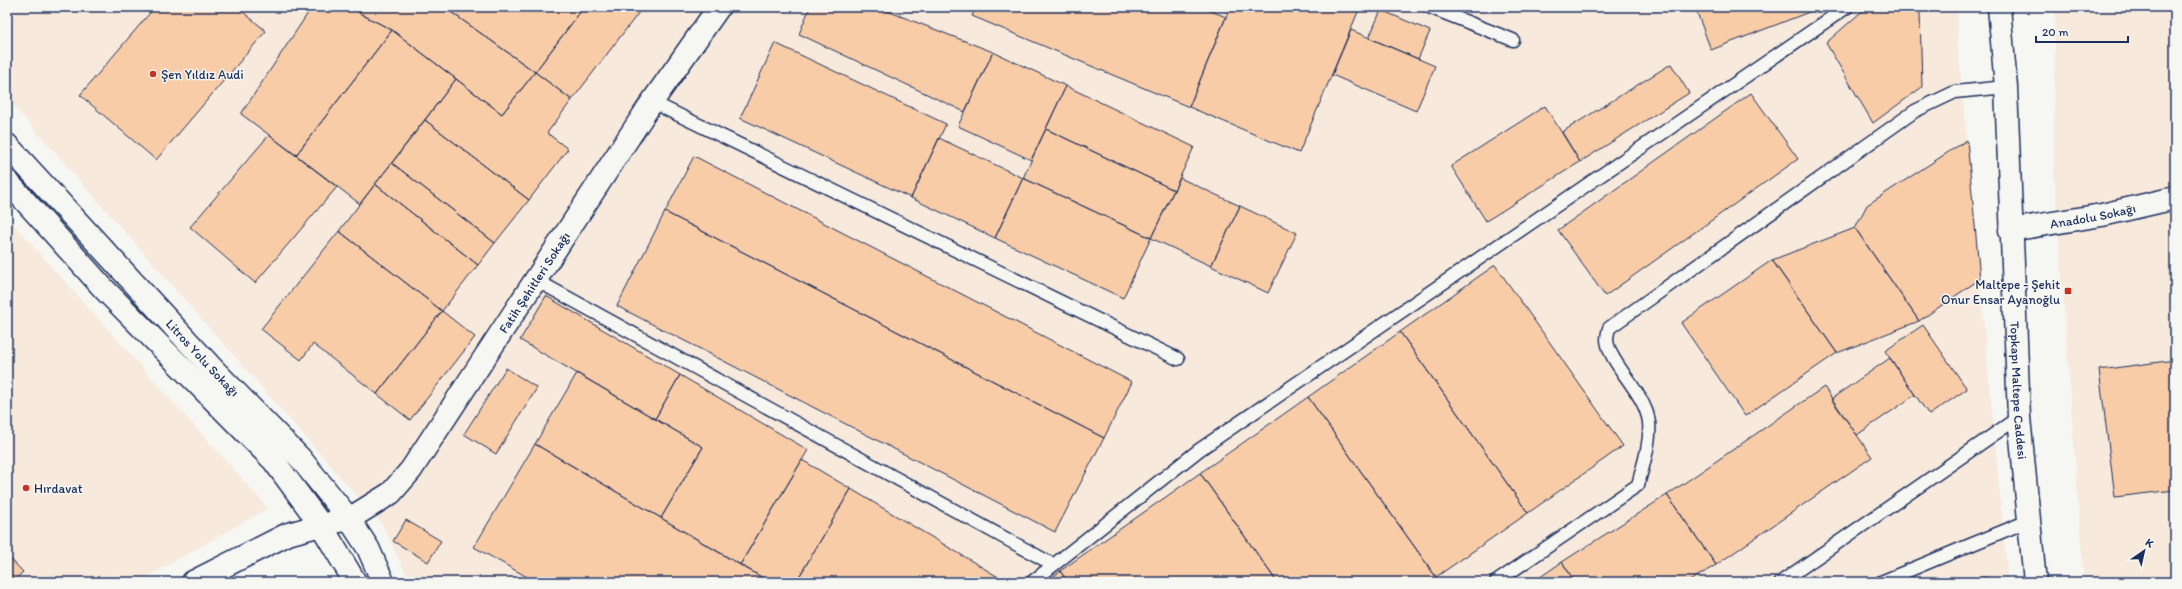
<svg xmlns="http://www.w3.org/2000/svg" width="2182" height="589" font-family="Itim,sans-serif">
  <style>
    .built { fill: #f7e9dc }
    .building { fill: #f9cca8; stroke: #1b2f5e }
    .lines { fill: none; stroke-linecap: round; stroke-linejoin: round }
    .service-casing { stroke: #1b2f5e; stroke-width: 15 }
    .minor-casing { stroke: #1b2f5e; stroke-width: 25 }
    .tertiary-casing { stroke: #1b2f5e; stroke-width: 25 }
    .secondary-casing { stroke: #1b2f5e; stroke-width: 25 }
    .primary-casing { stroke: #1b2f5e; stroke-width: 25 }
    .service { stroke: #f6f6f2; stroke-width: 12 }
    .minor { stroke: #f6f6f2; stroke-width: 22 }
    .tertiary { stroke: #f6f6f2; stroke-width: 22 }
    .secondary { stroke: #f6f6f2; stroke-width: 22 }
    .primary { stroke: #f6f6f2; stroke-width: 22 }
    .poi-dot { fill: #c8321e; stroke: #f6f6f2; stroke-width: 1.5 }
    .labels { text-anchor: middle; stroke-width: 3; stroke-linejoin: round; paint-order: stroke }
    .poi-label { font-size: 13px; fill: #1b2f5e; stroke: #f6f6f2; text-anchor: start }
    .street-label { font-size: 13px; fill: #1b2f5e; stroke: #f6f6f2 }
  </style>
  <rect width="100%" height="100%" fill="#f6f6f2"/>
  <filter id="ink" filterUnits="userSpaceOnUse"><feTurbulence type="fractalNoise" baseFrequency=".025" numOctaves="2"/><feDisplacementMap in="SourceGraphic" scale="8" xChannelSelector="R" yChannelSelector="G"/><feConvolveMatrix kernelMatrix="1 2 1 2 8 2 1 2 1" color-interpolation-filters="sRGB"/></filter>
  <g filter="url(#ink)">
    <!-- built -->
    <path class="built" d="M 7,7 L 1957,7 L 1958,48 L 2008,582 L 410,582 L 382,524 L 7,98 Z
      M 2055,7 L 2175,7 L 2175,582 L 2084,582 L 2054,169 Z
      M 7,217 L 268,508 L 138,582 L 7,582 Z"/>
    <!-- building -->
    <path class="building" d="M 155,7 L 237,7 L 266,31 L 156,160 L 80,95 Z
      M 312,7 L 353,7 L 359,13 L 392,30 L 296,155 L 241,114 Z
      M 353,7 L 365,7 L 359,13 Z
      M 365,7 L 444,7 L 535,72 L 502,114 L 392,30 L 359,13 Z
      M 444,7 L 584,7 L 535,72 Z
      M 584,7 L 643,7 L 572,100 L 535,72 Z
      M 810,7 L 877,7 L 993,52 L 965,112 L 799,34 Z
      M 976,7 L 1201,7 L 1226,17 L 1189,107 L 972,16 Z
      M 1230,7 L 1360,7 L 1299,153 L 1189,107 Z
      M 1695,7 L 1822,7 L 1711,50 Z
      M 1871,7 L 1917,7 L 1920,13 L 1922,87 L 1873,123 L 1826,43 L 1860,13 Z
      M 1381,10 L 1430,31 L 1418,59 L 1369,38 Z
      M 392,30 L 456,79 L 360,204 L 296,155 Z
      M 1351,30 L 1435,66 L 1416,111 L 1332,75 Z
      M 775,43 L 946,124 L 911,198 L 740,118 Z
      M 993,52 L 1066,86 L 1031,160 L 958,126 Z
      M 1671,64 L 1689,93 L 1580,162 L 1562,132 Z
      M 535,72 L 572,100 L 547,133 L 568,149 L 529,200 L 425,120 L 456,79 L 502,114 Z
      M 1066,86 L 1194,147 L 1174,190 L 1046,129 Z
      M 1751,93 L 1798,159 L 1605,296 L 1558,230 Z
      M 1545,106 L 1580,162 L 1486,221 L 1451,166 Z
      M 425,120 L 529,200 L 495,243 L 392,163 Z
      M 1046,129 L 1174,190 L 1151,238 L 1023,178 Z
      M 269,135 L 337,187 L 255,283 L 190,227 Z
      M 939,138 L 1023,178 L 995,238 L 911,198 Z
      M 1967,140 L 1980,279 L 1919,321 L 1855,228 L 1867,205 Z
      M 694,156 L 1132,382 L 1104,438 L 665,212 Z
      M 392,163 L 495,243 L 478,265 L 375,184 Z
      M 1023,178 L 1151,238 L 1123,298 L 995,238 Z
      M 1180,178 L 1240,206 L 1211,266 L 1151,238 Z
      M 375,184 L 478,265 L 442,311 L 339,231 Z
      M 1240,206 L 1297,233 L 1268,293 L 1211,266 Z
      M 665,212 L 1104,438 L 1055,532 L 617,306 Z
      M 1855,228 L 1919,321 L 1837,353 L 1772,260 Z
      M 339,231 L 442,311 L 377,394 L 313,344 L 301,360 L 261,329 Z
      M 1772,260 L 1837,353 L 1745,416 L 1681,323 Z
      M 1495,265 L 1623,446 L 1528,513 L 1400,332 Z
      M 546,296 L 680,375 L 655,419 L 520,340 Z
      M 442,311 L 475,337 L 410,420 L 377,394 Z
      M 1923,325 L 1967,389 L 1929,415 L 1885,351 Z
      M 1400,332 L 1528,513 L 1436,577 L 1308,397 Z
      M 1890,358 L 1915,395 L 1857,435 L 1831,399 Z
      M 2175,360 L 2175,490 L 2115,497 L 2099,370 Z
      M 506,368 L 537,388 L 496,454 L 464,434 Z
      M 577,373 L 703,447 L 661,518 L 535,444 Z
      M 680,375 L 808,450 L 740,565 L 661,518 L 703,447 L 655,419 Z
      M 1824,387 L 1872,457 L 1716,565 L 1667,495 Z
      M 1308,397 L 1436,577 L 1429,582 L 1277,582 L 1200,473 Z
      M 535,444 L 661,518 L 770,582 L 536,582 L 474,547 Z
      M 802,460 L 851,489 L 796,582 L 770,582 L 740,565 Z
      M 1200,473 L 1277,582 L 1068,582 L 1060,571 Z
      M 851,489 L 1000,578 L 995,582 L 796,582 Z
      M 1667,495 L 1716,565 L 1688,582 L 1575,582 L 1562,562 Z
      M 406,520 L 441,541 L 428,562 L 393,541 Z
      M 7,555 L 23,572 L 12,582 L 7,582 Z
      M 1562,562 L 1575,582 L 1533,582 Z
      M 1060,571 L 1068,582 L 1047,582 Z
      M 1987,577 L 1988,582 L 1933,582 Z"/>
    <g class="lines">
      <!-- service casing -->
      <g class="service-casing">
        <path id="service" d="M 1429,7 L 1513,40
          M 652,102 L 1178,359
          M 534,279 L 1052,564
          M 1032,582 L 1199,450 L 1847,7
          M 1496,582 L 1638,485 C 1643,465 1651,443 1649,422 C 1645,392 1609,364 1607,340 C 1607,337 1608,332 1609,328 L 1915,111 L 1955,92 L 2006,87
          M 1781,582 L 2019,417
          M 1881,582 L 2028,521"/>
      </g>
      <!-- minor casing -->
      <g class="minor-casing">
        <g id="minor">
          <path id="s1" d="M 2010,230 L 2102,215 L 2175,198"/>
          <path id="s2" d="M 321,525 L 349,519 L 391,493 L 411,470 L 652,102 L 719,7"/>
        </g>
      </g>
      <!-- tertiary casing -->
      <g class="tertiary-casing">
        <path id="tertiary" d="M 193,582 L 288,534 L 321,525"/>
      </g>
      <!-- secondary casing -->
      <g class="secondary-casing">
        <g id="secondary">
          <path id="s3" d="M 7,145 L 213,369 L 300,458 L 349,519 L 368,548 L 383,582"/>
          <path d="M 7,181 L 104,289 L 274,461 L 321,525 L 355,582"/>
        </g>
      </g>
      <!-- primary casing -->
      <g class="primary-casing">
        <g id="primary">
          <path id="s4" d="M 1999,7 L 2006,87 L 2019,417 L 2035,582"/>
        </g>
      </g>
      <!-- service -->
      <use href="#service" class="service"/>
      <!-- minor -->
      <use href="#minor" class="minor"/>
      <!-- tertiary -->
      <use href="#tertiary" class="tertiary"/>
      <!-- secondary -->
      <use href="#secondary" class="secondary"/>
      <!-- primary -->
      <use href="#primary" class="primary"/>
    </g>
  </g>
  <!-- markers -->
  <g class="poi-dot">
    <circle cx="153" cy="74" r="4"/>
    <rect x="2064" y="287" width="8" height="8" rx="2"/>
    <circle cx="26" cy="488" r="4"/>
  </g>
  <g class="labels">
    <!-- poi labels -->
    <g class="poi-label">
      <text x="161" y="79">Şen Yıldız Audi</text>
      <text x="2060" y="289" text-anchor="end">Maltepe - Şehit<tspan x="2060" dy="15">Onur Ensar Ayanoğlu</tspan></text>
      <text x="34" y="493">Hırdavat</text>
    </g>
    <!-- street labels -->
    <g class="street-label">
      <text dy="5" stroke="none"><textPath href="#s1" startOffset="84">Anadolu Sokağı</textPath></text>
      <text dy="5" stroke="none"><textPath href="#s2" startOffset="333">Fatih Şehitleri Sokağı</textPath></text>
      <text dy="5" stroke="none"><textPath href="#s3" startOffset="289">Litros Yolu Sokağı</textPath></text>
      <text dy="5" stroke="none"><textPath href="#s4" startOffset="384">Topkapı Maltepe Caddesi</textPath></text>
    </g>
  </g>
  <!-- margin -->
  <rect width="2182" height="589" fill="none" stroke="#f6f6f2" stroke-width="24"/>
  <rect x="12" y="12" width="2158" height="565" fill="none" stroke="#1b2f5e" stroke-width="1.5" filter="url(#ink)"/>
  <!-- north arrow -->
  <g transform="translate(2144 551) rotate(34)" stroke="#f6f6f2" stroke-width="3" paint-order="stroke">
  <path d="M0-3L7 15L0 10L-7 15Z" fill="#1b2f5e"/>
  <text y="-6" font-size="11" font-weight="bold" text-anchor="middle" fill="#1b2f5e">K</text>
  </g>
  <!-- scale -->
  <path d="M2036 36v6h92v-6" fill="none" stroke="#1b2f5e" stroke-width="2"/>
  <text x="2042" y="36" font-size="12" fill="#1b2f5e" stroke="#f6f6f2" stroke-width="3" paint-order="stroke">20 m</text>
</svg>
